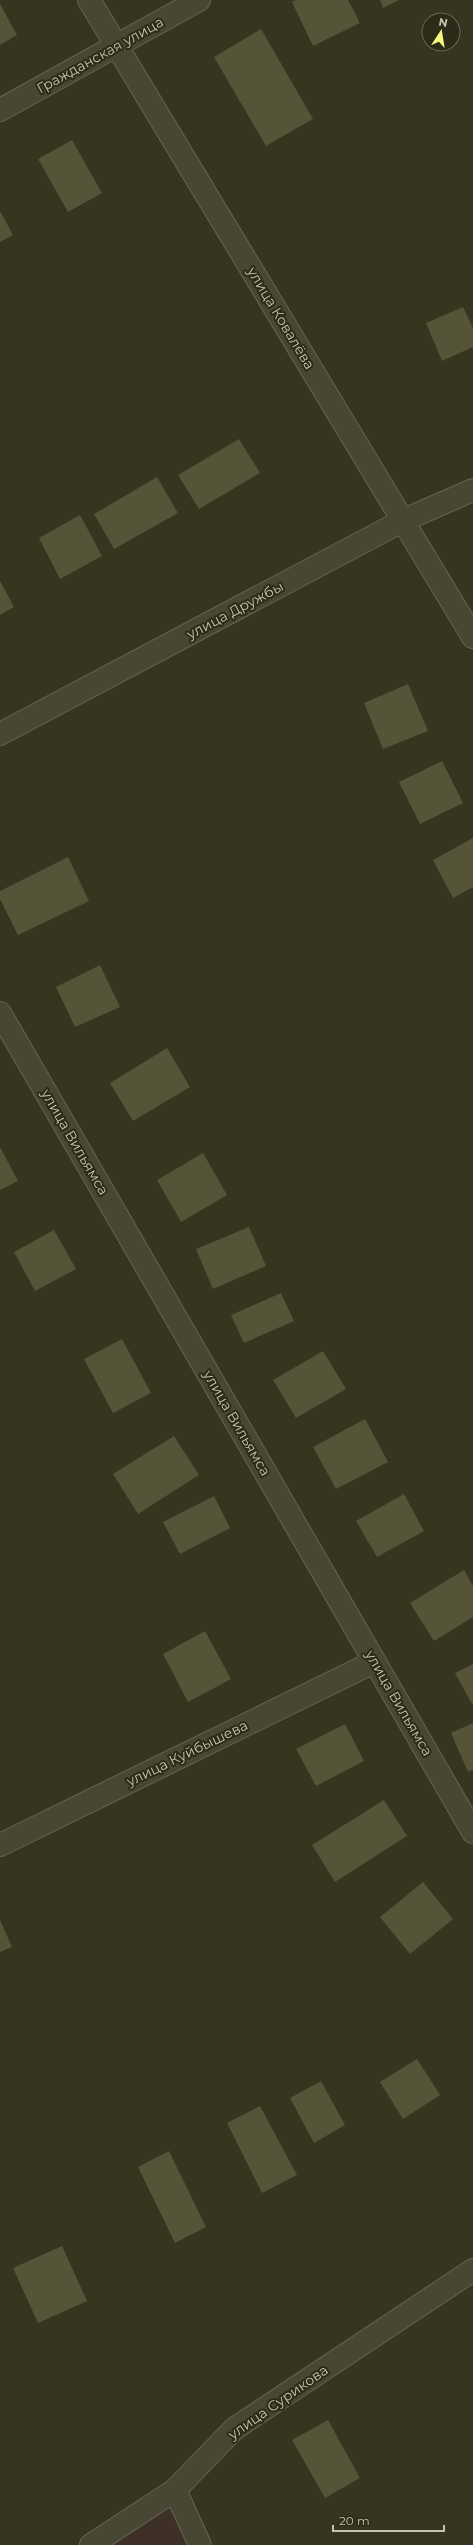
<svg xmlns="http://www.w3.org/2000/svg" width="473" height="2545" font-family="Montserrat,sans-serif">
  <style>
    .green { fill: #3e3027 }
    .building { fill: #555439 }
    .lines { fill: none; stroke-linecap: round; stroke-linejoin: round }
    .minor-casing { stroke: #656551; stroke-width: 24 }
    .tertiary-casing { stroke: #656551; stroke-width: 24 }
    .minor { stroke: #474733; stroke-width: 22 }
    .tertiary { stroke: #474733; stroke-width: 22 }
    .labels { text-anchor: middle; stroke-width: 4; stroke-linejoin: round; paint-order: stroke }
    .street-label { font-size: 14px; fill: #c4c4ad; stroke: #2b2b19 }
  </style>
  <rect width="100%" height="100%" fill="#363620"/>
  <!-- green -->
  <path class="green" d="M 172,2499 L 192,2545 L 103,2545 Z"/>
  <!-- building -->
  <path class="building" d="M 296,0 L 348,0 L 360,23 L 313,46 L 292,2 Z
    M 380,0 L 399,0 L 383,8 Z
    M 0,4 L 17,35 L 0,45 Z
    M 261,29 L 313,119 L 266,146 L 214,57 Z
    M 72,140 L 102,193 L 68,212 L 38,159 Z
    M 0,211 L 13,235 L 0,242 Z
    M 463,307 L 473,328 L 473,347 L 442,361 L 426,323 Z
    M 239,439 L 260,473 L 199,509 L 178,475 Z
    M 157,477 L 178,513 L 114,549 L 94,514 Z
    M 80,515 L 102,556 L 60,579 L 39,538 Z
    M 0,581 L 14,607 L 0,615 Z
    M 408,684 L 428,731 L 383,749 L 364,703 Z
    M 442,761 L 463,803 L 420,824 L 399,782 Z
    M 473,838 L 473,887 L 453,898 L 433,860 Z
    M 68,857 L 89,901 L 18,935 L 0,899 L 0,891 Z
    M 100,965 L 120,1007 L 75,1027 L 56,987 Z
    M 167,1048 L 190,1087 L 133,1121 L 110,1083 Z
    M 0,1147 L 18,1181 L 0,1190 Z
    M 203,1153 L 227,1195 L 181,1222 L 157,1180 Z
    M 249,1227 L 266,1266 L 213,1289 L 196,1249 Z
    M 54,1230 L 76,1269 L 35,1291 L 14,1252 Z
    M 281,1293 L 294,1321 L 244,1343 L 231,1315 Z
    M 122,1339 L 151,1393 L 113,1413 L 84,1359 Z
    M 323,1351 L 346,1389 L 296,1418 L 273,1380 Z
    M 365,1419 L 388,1462 L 336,1489 L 313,1447 Z
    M 174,1436 L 199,1475 L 138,1514 L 113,1474 Z
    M 404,1494 L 424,1531 L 377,1557 L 356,1521 Z
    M 214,1496 L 230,1528 L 180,1554 L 163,1522 Z
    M 464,1570 L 473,1586 L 473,1617 L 434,1641 L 410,1603 Z
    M 205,1631 L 231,1679 L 188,1702 L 163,1654 Z
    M 473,1664 L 473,1703 L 472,1704 L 455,1673 Z
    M 473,1723 L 473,1770 L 468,1772 L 451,1733 Z
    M 345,1724 L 364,1761 L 316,1786 L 296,1749 Z
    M 384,1800 L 407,1836 L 335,1882 L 312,1845 Z
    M 423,1882 L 453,1919 L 410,1954 L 380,1917 Z
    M 0,1920 L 12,1947 L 0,1952 Z
    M 417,2059 L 440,2095 L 403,2119 L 380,2082 Z
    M 321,2081 L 345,2125 L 314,2143 L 290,2098 Z
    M 260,2106 L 297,2175 L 262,2193 L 227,2123 Z
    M 169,2151 L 206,2227 L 175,2243 L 138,2167 Z
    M 62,2246 L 87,2301 L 38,2323 L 13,2268 Z
    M 328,2420 L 360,2478 L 325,2498 L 292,2440 Z"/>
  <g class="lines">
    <!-- minor casing -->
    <g class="minor-casing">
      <path id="minor" d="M 0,110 L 199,0
        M 0,734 L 404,520 L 473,490
        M 0,1013 L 473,1832
        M 0,1845 L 374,1662
        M 175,2490 L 200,2545
        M 91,2545 L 175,2490 L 234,2429 L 473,2270"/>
    </g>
    <!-- tertiary casing -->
    <g class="tertiary-casing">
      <path id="tertiary" d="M 89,0 L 473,637"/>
    </g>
    <!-- minor -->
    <use href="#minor" class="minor"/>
    <!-- tertiary -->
    <use href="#tertiary" class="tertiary"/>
  </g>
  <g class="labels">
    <!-- street labels -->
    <g class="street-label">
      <text transform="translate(100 55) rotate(-29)" y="5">Гражданская улица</text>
      <text transform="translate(281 318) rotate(59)" y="5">улица Ковалёва</text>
      <text transform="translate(235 610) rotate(-28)" y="5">улица Дружбы</text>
      <text transform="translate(75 1142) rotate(60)" y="5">улица Вильямса</text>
      <text transform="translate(237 1423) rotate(60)" y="5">улица Вильямса</text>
      <text transform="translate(399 1703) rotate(60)" y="5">улица Вильямса</text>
      <text transform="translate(187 1753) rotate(-26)" y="5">улица Куйбышева</text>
      <text transform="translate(278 2402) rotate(-35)" y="5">улица Сурикова</text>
    </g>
  </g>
  <!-- north arrow -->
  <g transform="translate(441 32) rotate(12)"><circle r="19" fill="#2b2b19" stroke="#686854"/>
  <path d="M0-3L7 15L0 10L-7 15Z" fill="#f5f780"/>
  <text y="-6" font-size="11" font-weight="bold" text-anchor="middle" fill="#c4c4ad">N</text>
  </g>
  <!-- scale -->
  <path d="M333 2525v6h111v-6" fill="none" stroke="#c4c4ad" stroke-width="2"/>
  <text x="339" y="2525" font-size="12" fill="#c4c4ad" stroke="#2b2b19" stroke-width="3" paint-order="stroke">20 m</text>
</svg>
